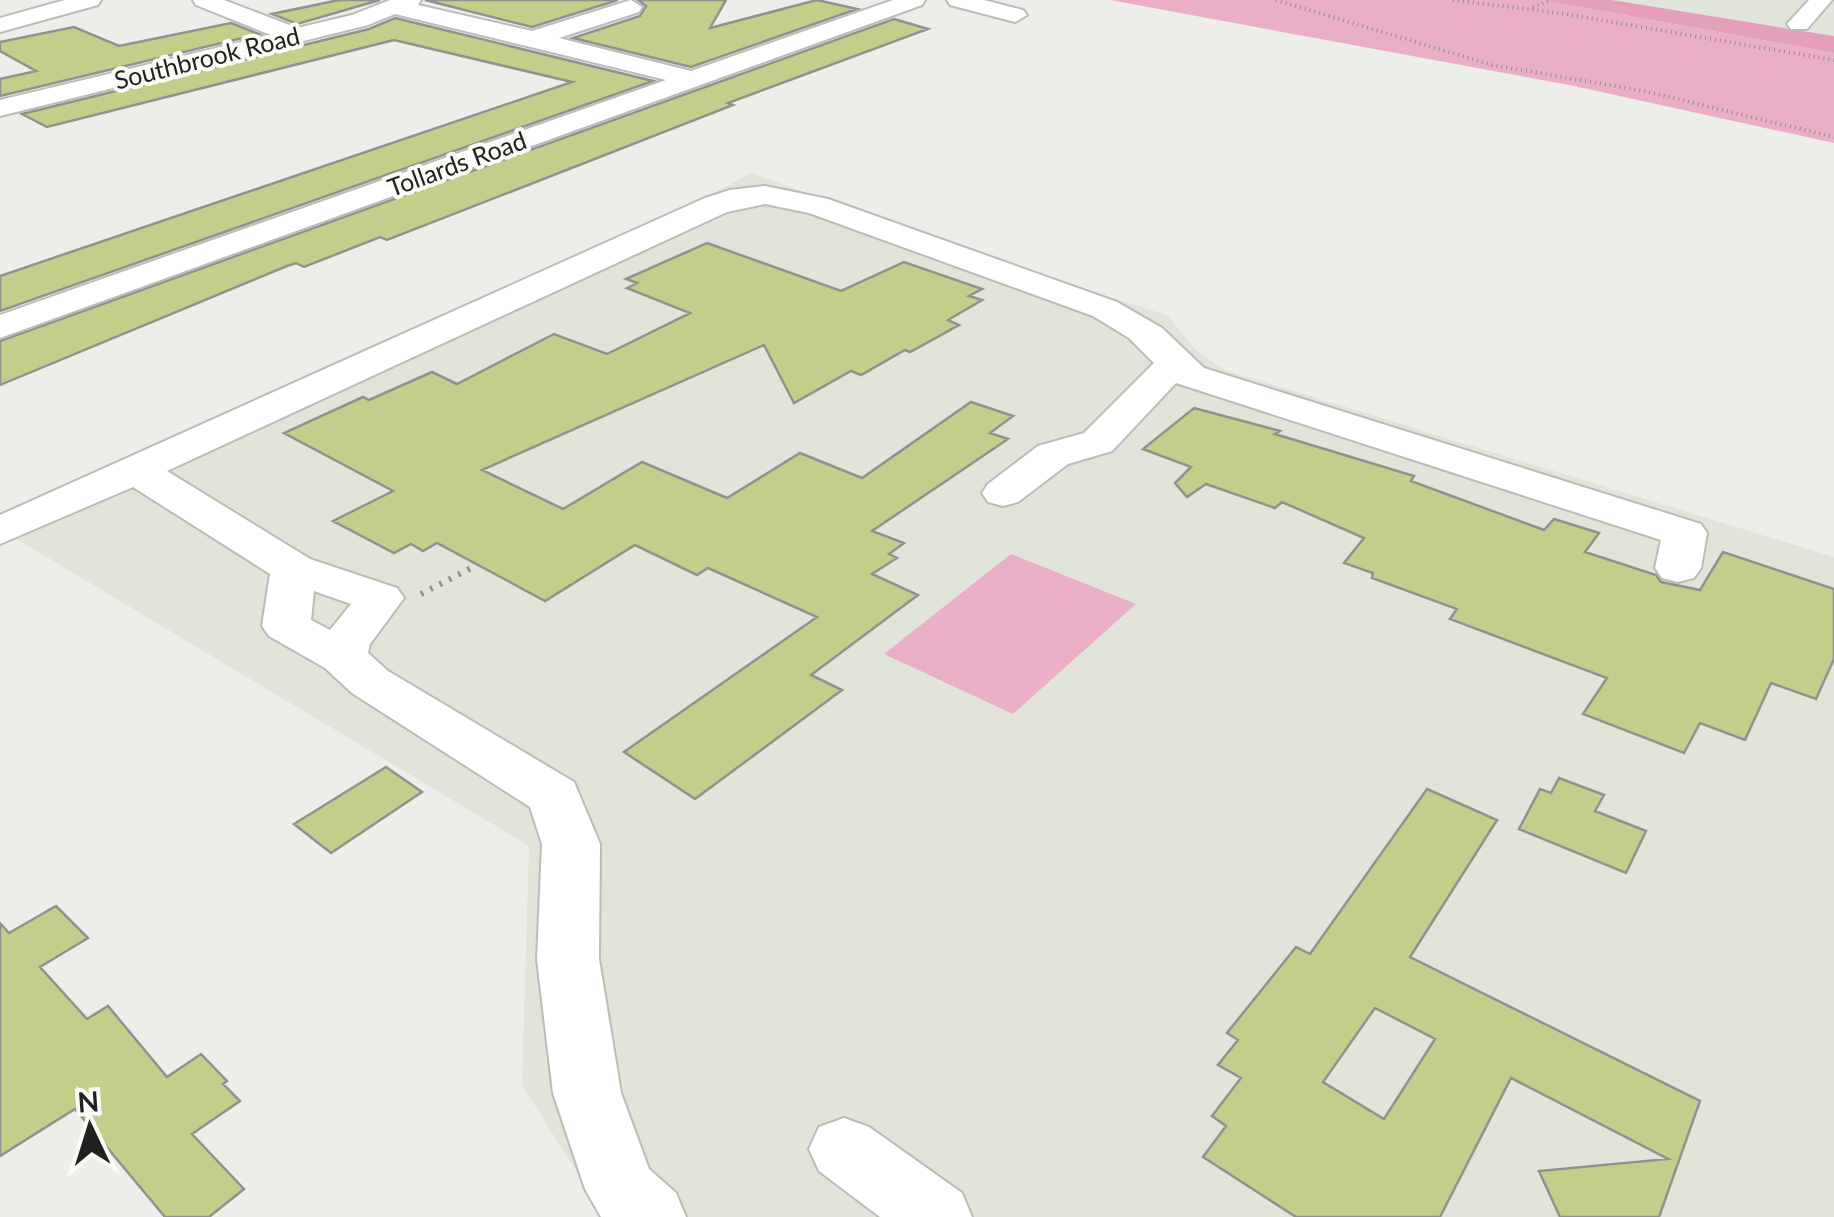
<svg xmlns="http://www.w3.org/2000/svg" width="1834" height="1217" font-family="Lato,sans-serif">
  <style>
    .built { fill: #e1e4d8 }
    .green { fill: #eaafc6 }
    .forest { fill: #e49fbb }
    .building { fill: #c2cf8b; stroke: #91928e; stroke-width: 2.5; fill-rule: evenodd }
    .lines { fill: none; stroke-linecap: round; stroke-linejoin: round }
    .minor-casing { stroke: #bbbcb8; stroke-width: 4 }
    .path-far1 { stroke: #8f908d; stroke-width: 4; stroke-dasharray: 1 4; stroke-linecap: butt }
    .path { stroke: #8f908d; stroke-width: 6; stroke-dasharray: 2.5 8; stroke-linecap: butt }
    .minor { fill: #fff; fill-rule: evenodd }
    .labels { text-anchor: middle; stroke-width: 8; stroke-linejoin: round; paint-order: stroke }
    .far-street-label { font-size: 25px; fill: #212220; stroke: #fafbf7 }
  </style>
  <rect width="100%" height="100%" fill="#edeeea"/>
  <!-- built -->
  <path class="built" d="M 1612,0 L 1834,0 L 1834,36 Z
    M 751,173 L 1019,269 L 1167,315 L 1196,350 L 1225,370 L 1834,557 L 1834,1217 L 605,1217 L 522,1085 L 529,846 L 0,529 L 0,515 L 691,205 Z"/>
  <!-- green -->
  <path class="green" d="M 1110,0 L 1541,0 L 1834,53 L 1834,143 L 1574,86 Z
    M 1011,554 L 1136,604 L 1013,714 L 884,654 Z"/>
  <!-- forest -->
  <path class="forest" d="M 1541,0 L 1612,0 L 1834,36 L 1834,53 Z"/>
  <!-- building -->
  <path class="building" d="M 339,0 L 380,0 L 297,24 L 272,14 Z
    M 425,0 L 618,0 L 532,27 Z
    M 638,0 L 726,0 L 710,28 L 817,0 L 857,9 L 691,67 L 573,38 L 640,16 L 646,6 Z
    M 395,18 L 653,81 L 0,311 L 0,276 L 572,82 L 394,40 L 47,127 L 22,114 L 369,29 Z
    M 894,19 L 928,29 L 728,103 L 733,105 L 387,240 L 380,237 L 304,267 L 296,263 L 287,266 L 0,385 L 0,341 Z
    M 231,23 L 259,34 L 0,96 L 0,79 L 36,71 L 0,51 L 0,42 L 74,27 L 119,46 Z
    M 707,243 L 841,291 L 904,262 L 982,289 L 969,296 L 982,300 L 948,320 L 959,325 L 910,352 L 905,350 L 861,375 L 851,371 L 794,403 L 764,345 L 482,470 L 563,509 L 642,462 L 727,498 L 800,453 L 862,478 L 971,402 L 1013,416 L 990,433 L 1008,439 L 872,531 L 904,543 L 889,554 L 897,558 L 872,574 L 918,595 L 811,675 L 842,690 L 695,799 L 624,752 L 817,617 L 708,568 L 697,575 L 635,545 L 545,601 L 437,543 L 423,551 L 411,544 L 394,553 L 333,521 L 393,491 L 284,433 L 363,397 L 369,400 L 432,372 L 457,384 L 554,334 L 607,354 L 690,313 L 627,288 L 637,283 L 626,279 Z
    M 1194,408 L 1280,431 L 1275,434 L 1414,476 L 1411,481 L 1544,530 L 1554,519 L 1599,533 L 1585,552 L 1656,575 L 1661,582 L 1700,590 L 1723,552 L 1834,589 L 1834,659 L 1816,699 L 1771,683 L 1745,740 L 1700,723 L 1684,753 L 1583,714 L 1607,678 L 1450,619 L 1457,609 L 1372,578 L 1373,573 L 1344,563 L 1364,538 L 1282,502 L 1275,508 L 1206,484 L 1187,497 L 1175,483 L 1191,467 L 1143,449 Z
    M 386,767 L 422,792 L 331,853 L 294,824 Z
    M 1559,778 L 1604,795 L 1595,811 L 1646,831 L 1626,873 L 1519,829 L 1540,789 L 1551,793 Z
    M 1427,789 L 1497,820 L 1410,957 L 1700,1101 L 1659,1217 L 1560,1217 L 1539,1171 L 1668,1159 L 1511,1078 L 1440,1217 L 1296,1217 L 1203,1157 L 1226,1126 L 1212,1116 L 1241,1078 L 1218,1065 L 1238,1040 L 1227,1033 L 1296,947 L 1310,954 ZM 1375,1008 L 1435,1039 L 1384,1119 L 1323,1082 Z
    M 56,906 L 88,938 L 40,967 L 87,1019 L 108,1006 L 167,1077 L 201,1054 L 227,1081 L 223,1084 L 240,1101 L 192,1134 L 244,1189 L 209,1217 L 165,1217 L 75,1109 L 0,1156 L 0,923 L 9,933 Z"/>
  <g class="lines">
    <!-- minor casing -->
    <g class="minor-casing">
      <path id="minor" d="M 65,0 L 101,0 L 98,5 L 0,32 L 0,18 Z
        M 193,0 L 224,0 L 297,28 L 352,15 L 390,0 L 421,0 L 418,5 L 532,31 L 631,0 L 642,7 L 639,12 L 559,38 L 691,71 L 893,0 L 925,0 L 922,5 L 0,338 L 0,315 L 666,80 L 395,14 L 368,25 L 0,116 L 0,100 L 271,35 L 196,5 Z
        M 947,0 L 984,0 L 1023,10 L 1027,15 L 1015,22 L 950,5 Z
        M 1809,0 L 1832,0 L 1807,29 L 1791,29 L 1787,24 Z
        M 765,186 L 828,199 L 1117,302 L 1162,328 L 1204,368 L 1701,524 L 1707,533 L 1701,568 L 1694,578 L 1678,582 L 1662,578 L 1655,568 L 1661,540 L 1176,383 L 1112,451 L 1068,464 L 1018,502 L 1003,506 L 988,502 L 982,493 L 988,484 L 1038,446 L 1084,433 L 1154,363 L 1129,338 L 1093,316 L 809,213 L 765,204 L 727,212 L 167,471 L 310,559 L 397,588 L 404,598 L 370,644 L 368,653 L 388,671 L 574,782 L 600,844 L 599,959 L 621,1093 L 649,1169 L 676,1193 L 686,1217 L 601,1217 L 585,1189 L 553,1093 L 537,959 L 542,844 L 530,807 L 352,693 L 325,668 L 269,636 L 262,626 L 270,574 L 133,487 L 0,544 L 0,515 L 705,198 L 730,190 ZM 314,591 L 351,604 L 330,630 L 311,620 Z
        M 844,1118 L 869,1127 L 962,1193 L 972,1217 L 880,1217 L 819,1171 L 809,1149 L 819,1127 Z"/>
    </g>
    <!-- path-far1 -->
    <path class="path-far1" d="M 1276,0 L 1492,65 L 1644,91 L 1834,137
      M 1453,0 L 1559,13 L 1834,60
      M 1533,7 L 1551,0"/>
    <!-- path -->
    <path class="path" d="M 421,594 L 477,565"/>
    <!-- minor -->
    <use href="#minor" class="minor"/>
  </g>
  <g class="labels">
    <!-- far-street labels -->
    <g class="far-street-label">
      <text transform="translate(207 58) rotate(-14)" y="9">Southbrook Road</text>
      <text transform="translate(457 164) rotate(-20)" y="9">Tollards Road</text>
    </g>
  </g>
  <!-- north arrow -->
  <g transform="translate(90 1127) rotate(356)" stroke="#fafbf7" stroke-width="8" paint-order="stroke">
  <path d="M0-8L18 38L0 25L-18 38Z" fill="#212220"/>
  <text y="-15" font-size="28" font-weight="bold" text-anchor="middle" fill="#212220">N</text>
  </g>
</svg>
